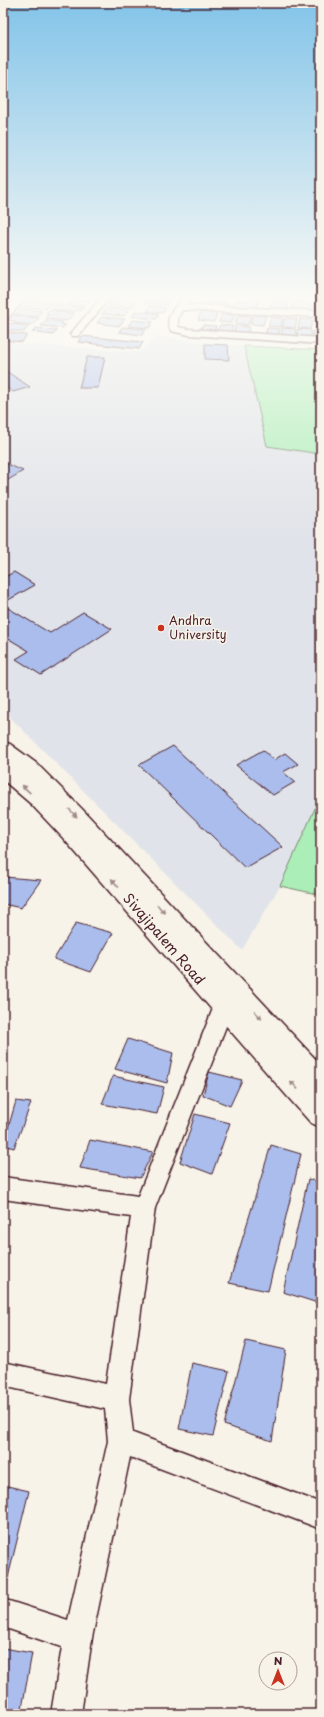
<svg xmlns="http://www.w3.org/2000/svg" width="324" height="1717" font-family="'Playpen Sans',sans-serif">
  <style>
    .built { fill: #e0e3e9 }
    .green { fill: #abeeb7; stroke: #7a8671 }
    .building { fill: #aabdec; stroke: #4a1f2b }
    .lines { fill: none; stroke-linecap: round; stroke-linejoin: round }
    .street-casing { stroke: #4a1f2b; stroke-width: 3 }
    .secondary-casing { stroke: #4a1f2b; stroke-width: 3 }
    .street { fill: #f7f3e8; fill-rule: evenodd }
    .secondary { fill: #f7f3e8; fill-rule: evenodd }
    .oneway { fill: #a0898a }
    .poi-dot { fill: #c8321e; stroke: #f7f3e8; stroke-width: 1.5 }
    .labels { text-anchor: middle; stroke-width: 3; stroke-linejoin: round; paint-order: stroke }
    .far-poi-label { font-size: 12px; fill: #4a1f2b; stroke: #f7f3e8; text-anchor: start }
    .street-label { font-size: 14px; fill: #4a1f2b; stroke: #f7f3e8 }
  </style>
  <rect width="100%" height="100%" fill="#f7f3e8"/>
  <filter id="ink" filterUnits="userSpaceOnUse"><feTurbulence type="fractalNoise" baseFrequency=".025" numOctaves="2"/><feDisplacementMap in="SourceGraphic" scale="8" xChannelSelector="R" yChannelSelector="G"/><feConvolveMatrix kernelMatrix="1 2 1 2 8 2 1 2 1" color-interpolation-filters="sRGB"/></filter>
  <g filter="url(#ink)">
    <!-- built -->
    <path class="built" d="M 157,337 L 244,346 L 267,446 L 321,454 L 321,571 L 316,684 L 321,686 L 321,795 L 280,886 L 242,950 L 3,710 L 3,521 L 5,520 L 3,519 L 3,343 L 139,352 Z"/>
    <!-- green -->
    <path class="green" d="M 244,346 L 321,350 L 321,454 L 267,446 Z
      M 321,571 L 321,686 L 316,685 Z
      M 321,795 L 321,895 L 280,886 Z"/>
    <!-- building -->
    <path class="building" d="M 23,300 L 33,300 L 52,303 L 46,309 L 18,306 Z
      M 68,300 L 90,300 L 91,301 L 84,306 L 67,304 L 70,301 Z
      M 109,300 L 124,300 L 136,302 L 131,308 L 109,305 L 111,304 L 107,303 Z
      M 146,300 L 169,300 L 166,305 L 145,303 Z
      M 236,300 L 256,300 L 259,301 L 254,309 L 232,306 Z
      M 273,300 L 287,300 L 289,301 L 286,310 L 269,308 Z
      M 209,301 L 229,303 L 226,308 L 206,305 Z
      M 299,301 L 314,304 L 313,310 L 292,309 L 294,303 L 299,303 Z
      M 55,304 L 84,308 L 81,311 L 77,310 L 75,312 L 51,310 Z
      M 150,306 L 166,308 L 163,313 L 147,311 Z
      M 107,308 L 128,310 L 124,316 L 102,314 Z
      M 21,309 L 42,311 L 37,317 L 15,315 Z
      M 49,310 L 74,314 L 67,321 L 45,318 L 49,314 L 46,313 Z
      M 136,311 L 159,314 L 156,319 L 132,316 Z
      M 201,312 L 217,314 L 214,322 L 198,320 Z
      M 222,314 L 235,315 L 231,323 L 219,322 Z
      M 12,315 L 39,318 L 32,325 L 13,323 L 15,321 L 8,320 Z
      M 238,315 L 251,316 L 248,325 L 235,323 Z
      M 253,315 L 266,316 L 263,325 L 250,324 Z
      M 102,317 L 125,319 L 119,326 L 97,323 Z
      M 271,317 L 283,318 L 281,327 L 268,326 Z
      M 285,318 L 297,319 L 295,328 L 282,327 Z
      M 300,319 L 313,320 L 310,329 L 298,328 Z
      M 46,320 L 62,322 L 61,324 L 66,325 L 62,328 L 41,326 Z
      M 132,320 L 153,322 L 149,328 L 128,326 Z
      M 317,321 L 321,321 L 321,330 L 315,330 Z
      M 4,323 L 29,326 L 24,332 L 3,330 Z
      M 203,325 L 216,326 L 213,334 L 199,332 Z
      M 220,325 L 233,326 L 230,334 L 216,333 Z
      M 236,325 L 250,327 L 247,334 L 233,333 Z
      M 122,327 L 146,329 L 142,335 L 119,332 Z
      M 36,328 L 57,331 L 53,335 L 32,332 Z
      M 267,328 L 280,329 L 278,337 L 265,336 Z
      M 282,328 L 296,329 L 295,337 L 282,336 Z
      M 298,329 L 311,330 L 311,337 L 297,337 Z
      M 313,331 L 321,331 L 321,339 L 313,338 Z
      M 3,332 L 27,335 L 22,342 L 3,340 Z
      M 82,336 L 143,342 L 139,349 L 78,342 Z
      M 205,344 L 228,345 L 229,360 L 205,359 Z
      M 87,357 L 105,357 L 98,388 L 79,388 Z
      M 3,369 L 30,387 L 13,392 L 3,385 Z
      M 5,463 L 23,471 L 3,483 L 3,465 Z
      M 14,572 L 35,585 L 3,603 L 3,578 Z
      M 3,605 L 50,633 L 83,612 L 112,629 L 41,675 L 16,659 L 29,651 L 9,639 L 3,643 Z
      M 173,746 L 283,847 L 245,868 L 139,765 Z
      M 263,750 L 274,760 L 285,753 L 298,764 L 283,772 L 295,782 L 273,795 L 236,765 Z
      M 4,877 L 41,880 L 21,908 L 3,904 Z
      M 76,923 L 113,933 L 91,972 L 54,959 Z
      M 128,1039 L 173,1053 L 167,1083 L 115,1069 Z
      M 209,1072 L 242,1080 L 230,1106 L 203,1095 Z
      M 113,1076 L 164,1087 L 157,1114 L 102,1104 Z
      M 16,1101 L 31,1103 L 14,1148 L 3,1145 Z
      M 195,1114 L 230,1123 L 212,1174 L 180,1162 Z
      M 90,1140 L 153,1152 L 140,1178 L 80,1168 Z
      M 271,1145 L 301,1154 L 268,1291 L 229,1283 Z
      M 308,1179 L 321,1183 L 321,1304 L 283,1292 Z
      M 246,1341 L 286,1350 L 272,1441 L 224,1425 Z
      M 192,1363 L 229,1371 L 213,1436 L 179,1429 Z
      M 3,1485 L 29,1491 L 4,1594 L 3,1593 Z
      M 3,1648 L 32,1653 L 21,1714 L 3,1714 Z"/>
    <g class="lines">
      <!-- street casing -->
      <g class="street-casing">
        <path id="street" d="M 15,300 L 24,300 L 6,320 L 3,321 L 3,313 Z
          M 99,300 L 108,300 L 78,336 L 72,336 L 70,334 L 72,332 Z
          M 180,300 L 189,300 L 186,305 L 321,311 L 321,317 L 182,310 L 178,318 L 178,327 L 189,329 L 321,338 L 321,344 L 189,335 L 171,331 C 164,319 173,310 180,300 Z
          M 232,992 L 239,994 L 242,1000 L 239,1006 L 232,1011 L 155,1208 L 129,1399 L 133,1433 L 321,1503 L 321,1529 L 130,1457 L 92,1638 L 81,1714 L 51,1714 L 62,1647 L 3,1627 L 3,1599 L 68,1620 L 108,1441 L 105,1409 L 3,1386 L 3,1362 L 106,1384 L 131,1217 L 3,1199 L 3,1177 L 138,1196 L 214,1006 C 218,998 224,995 232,992 Z"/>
      </g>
      <!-- secondary casing -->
      <g class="secondary-casing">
        <path id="secondary" d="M 3,742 L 10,744 L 36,763 L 82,809 L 321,1065 L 321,1127 L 311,1123 L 287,1096 L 63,838 L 31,804 L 3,780 L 3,762 L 9,764 L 3,759 Z"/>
      </g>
      <!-- street -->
      <use href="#street" class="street"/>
      <!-- secondary -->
      <use href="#secondary" class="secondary"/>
    </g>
    <!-- one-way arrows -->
    <defs><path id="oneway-solid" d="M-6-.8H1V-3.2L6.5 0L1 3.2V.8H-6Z"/></defs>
    <g class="oneway">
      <use href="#oneway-solid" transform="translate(26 789) rotate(-136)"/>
      <use href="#oneway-solid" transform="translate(73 813) rotate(46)"/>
      <use href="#oneway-solid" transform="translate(115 883) rotate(-131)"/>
      <use href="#oneway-solid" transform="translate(161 909) rotate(48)"/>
      <use href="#oneway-solid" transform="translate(258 1015) rotate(48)"/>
      <use href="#oneway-solid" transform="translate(294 1085) rotate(-133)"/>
    </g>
  </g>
  <!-- sky -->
  <linearGradient id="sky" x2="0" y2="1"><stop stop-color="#83c4e9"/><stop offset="0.55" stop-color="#fbfaf5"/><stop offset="1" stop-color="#fbfaf5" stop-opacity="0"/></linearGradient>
  <rect width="324" height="541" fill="url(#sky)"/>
  <!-- markers -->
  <circle class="poi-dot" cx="161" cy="628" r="4"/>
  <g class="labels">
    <!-- far-poi labels -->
    <g class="far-poi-label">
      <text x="169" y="625">Andhra<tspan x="169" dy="14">University</tspan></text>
    </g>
    <!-- street labels -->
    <g class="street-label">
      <text transform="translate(164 939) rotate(49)" y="5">Sivajipalem Road</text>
    </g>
  </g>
  <!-- margin -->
  <rect width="324" height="1717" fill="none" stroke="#f7f3e8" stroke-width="16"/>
  <rect x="8" y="8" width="308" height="1701" fill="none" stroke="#4a1f2b" stroke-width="1.5" filter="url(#ink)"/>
  <!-- north arrow -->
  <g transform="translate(278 1671)"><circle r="19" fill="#f7f3e8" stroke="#b29e9c"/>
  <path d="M0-3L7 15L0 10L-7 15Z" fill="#c8321e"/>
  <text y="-6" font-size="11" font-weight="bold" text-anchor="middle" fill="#4a1f2b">N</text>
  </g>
</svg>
